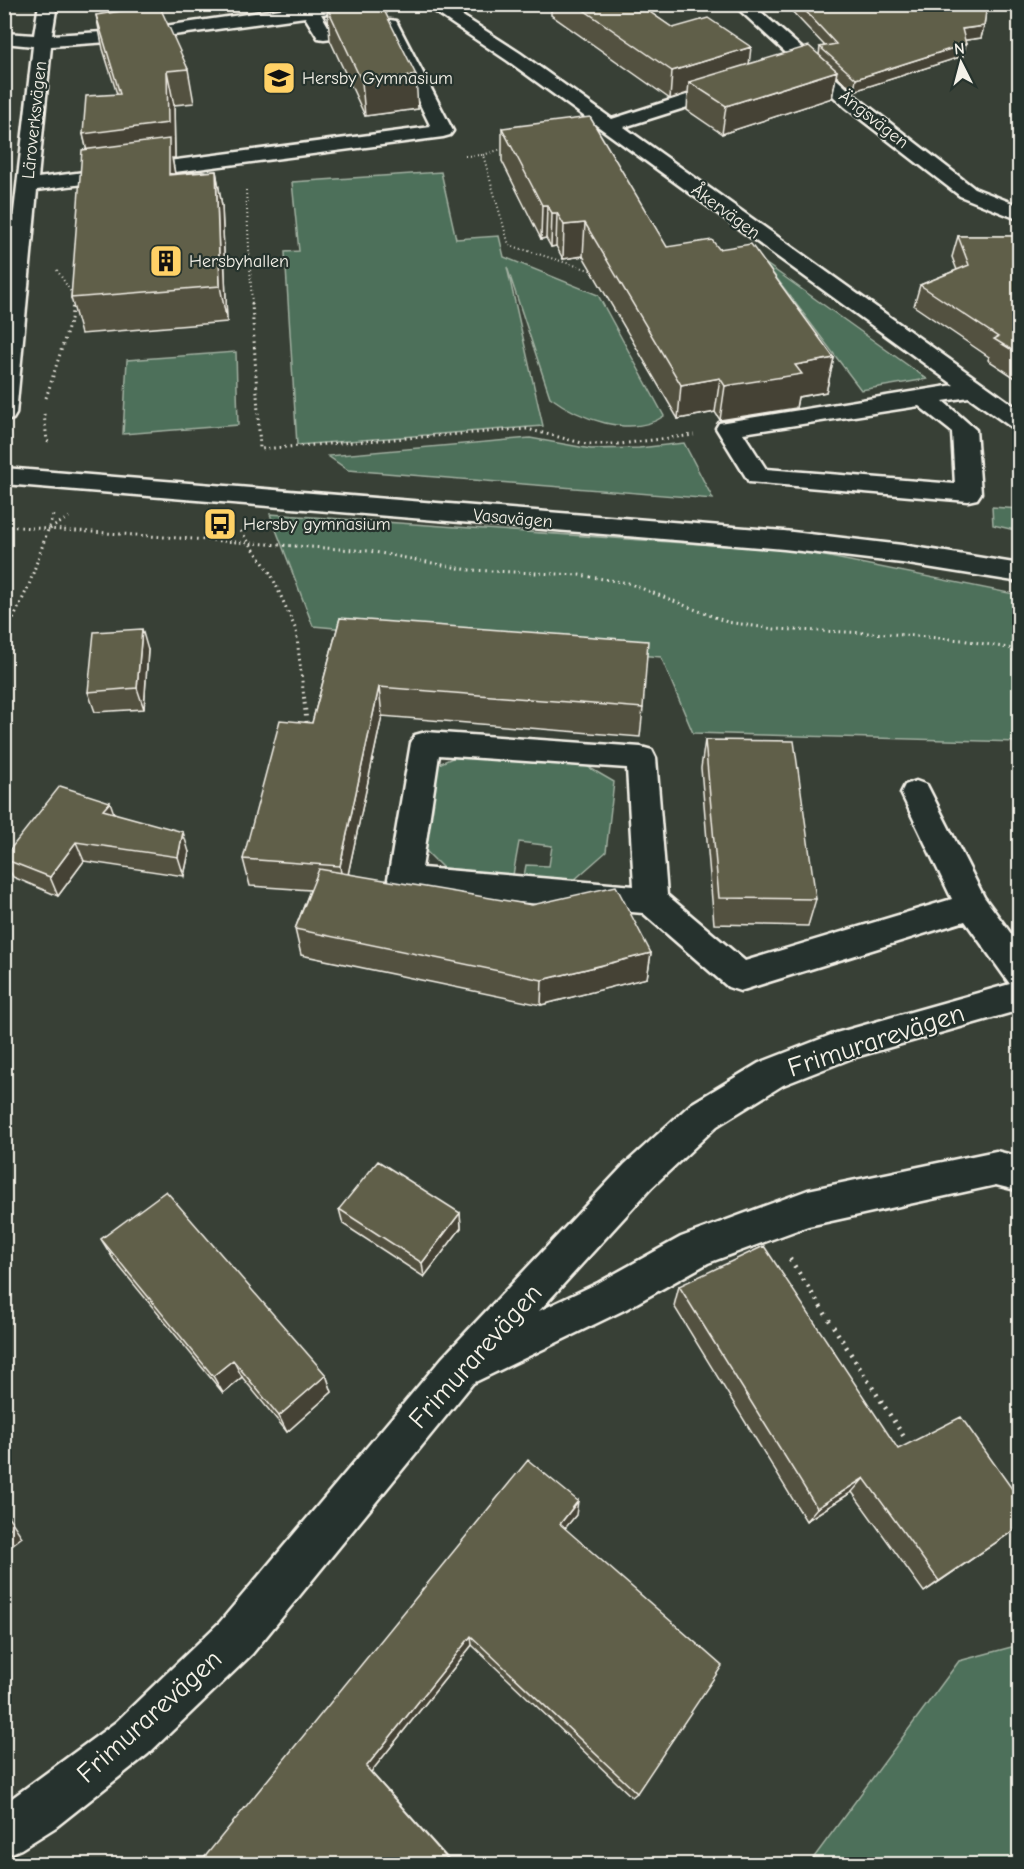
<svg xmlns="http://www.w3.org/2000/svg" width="1024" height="1869" font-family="'Comic Neue',sans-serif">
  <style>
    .green { fill: #4e6f5a; stroke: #a1b0a1; stroke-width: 1.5 }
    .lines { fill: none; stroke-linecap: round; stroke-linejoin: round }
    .minor-casing { stroke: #f4f1e8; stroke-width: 5 }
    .path-far3 { stroke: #f4f1e8; stroke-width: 2; stroke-dasharray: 1 3; stroke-linecap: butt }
    .path-far2 { stroke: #f4f1e8; stroke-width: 3; stroke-dasharray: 1.5 4; stroke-linecap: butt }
    .path-far1 { stroke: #f4f1e8; stroke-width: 4; stroke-dasharray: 1.5 4.5; stroke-linecap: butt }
    .path { stroke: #f4f1e8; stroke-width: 4.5; stroke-dasharray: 2 6; stroke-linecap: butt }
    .minor { fill: #26332d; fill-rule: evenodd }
    .wall { fill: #535140; stroke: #f4f1e8; stroke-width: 1.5 }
    .shaded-wall { fill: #444234; stroke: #f4f1e8; stroke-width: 1.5 }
    .building { fill: #615e4a; stroke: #f4f1e8; stroke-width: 1.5 }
    .labels { text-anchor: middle; stroke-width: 4.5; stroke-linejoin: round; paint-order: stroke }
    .far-poi-label { font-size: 18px; fill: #f4f1e8; stroke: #26332d; text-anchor: start }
    .far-street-label { font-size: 18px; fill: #f4f1e8; stroke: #26332d }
    .near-street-label { font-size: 27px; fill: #f4f1e8; stroke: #26332d }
  </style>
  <rect width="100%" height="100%" fill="#384036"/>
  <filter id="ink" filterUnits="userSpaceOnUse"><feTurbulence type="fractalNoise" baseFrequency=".0167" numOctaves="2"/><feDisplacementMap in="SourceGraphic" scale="12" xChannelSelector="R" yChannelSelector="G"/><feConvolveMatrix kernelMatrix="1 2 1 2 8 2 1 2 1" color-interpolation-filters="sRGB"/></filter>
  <g filter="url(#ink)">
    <!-- green -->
    <path class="green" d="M 441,172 L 456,239 L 499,236 L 504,257 L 598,295 L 664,416 C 631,439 578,418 550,397 L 507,267 L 543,426 L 297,445 L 285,252 L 299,251 L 292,182 Z
      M 765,263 L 927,379 L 861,390 Z
      M 236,352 L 238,425 L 123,434 L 127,360 Z
      M 530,438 L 591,449 L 639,448 L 684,443 L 713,499 L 348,470 L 328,456 Z
      M 992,507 L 1019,509 L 1019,531 L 993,525 Z
      M 270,514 L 800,551 L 1019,595 L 1019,742 L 693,733 L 661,657 L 313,626 Z
      M 468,751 L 578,761 L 614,782 L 606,852 L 573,881 L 524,876 L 526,865 L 549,866 L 552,846 L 519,842 L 513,875 L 443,868 L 415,840 L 432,767 Z
      M 1019,1645 L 1019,1864 L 809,1864 L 959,1661 Z"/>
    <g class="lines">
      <!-- minor casing -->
      <g class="minor-casing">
        <path id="minor" d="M 39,4 L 57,4 L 52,35 L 137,30 L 316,4 L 365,4 L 357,9 L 321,14 L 329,28 L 390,20 L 396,21 L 453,131 L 450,135 L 443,137 L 37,190 L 16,414 L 13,419 L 4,421 L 4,300 L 33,46 L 4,43 L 4,33 L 34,35 ZM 305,17 L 318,38 L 324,39 L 384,31 L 431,127 L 38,178 L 51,46 L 137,40 Z
          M 423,4 L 444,4 L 520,53 L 612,119 L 724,83 L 738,83 L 740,87 L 738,91 L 624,127 L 1020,410 L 1020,429 L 1011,427 L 969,397 L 943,401 L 976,430 L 981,493 L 977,499 L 968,501 L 749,482 L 716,428 L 719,423 L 954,385 L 508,61 ZM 919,406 L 952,432 L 955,484 L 766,469 L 743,433 Z
          M 733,4 L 752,4 L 859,99 L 974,188 L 1020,206 L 1020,220 L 960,196 L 845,107 Z
          M 4,468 L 784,531 L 902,545 L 1020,564 L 1020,582 L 902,563 L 784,549 L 4,484 Z
          M 426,732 L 641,747 L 652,750 L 656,758 L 667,895 L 745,961 L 952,899 L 901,793 L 905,785 L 916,781 L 927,785 L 984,897 L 1020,946 L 1020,1010 L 852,1058 L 783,1085 L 717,1126 L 651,1188 L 539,1311 L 598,1283 L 681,1237 L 808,1190 L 996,1151 L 1020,1157 L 1020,1191 L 996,1185 L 808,1226 L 767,1241 L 708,1263 L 626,1309 L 473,1383 L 252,1654 L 148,1754 L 56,1827 L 21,1849 L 4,1856 L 4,1804 L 116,1722 L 220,1622 L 442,1358 L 625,1164 L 691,1104 L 759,1063 L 836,1033 L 1010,984 L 965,921 L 740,991 L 728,987 L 643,913 L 404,892 L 393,888 L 388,879 L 411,743 L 415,735 ZM 439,755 L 627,768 L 634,886 L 422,868 Z"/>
      </g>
      <!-- path-far3 -->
      <path class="path-far3" d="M 483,155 L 505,148
        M 465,156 L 483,155 L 509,245 L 596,272
        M 246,190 L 252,305
        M 57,270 L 74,297 L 73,305"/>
      <!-- path-far2 -->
      <path class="path-far2" d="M 252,303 L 260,449 L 527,429 L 586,444 L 620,444 L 694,435
        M 46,398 L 71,319 L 73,303
        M 44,414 L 47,441 L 50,443
        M 4,526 L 369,551 L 469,570 L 579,575 L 628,583 L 727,622 L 774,629 L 892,634 L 962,640 L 1020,650
        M 50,529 L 69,517
        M 241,531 L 271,574 L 296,630 L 304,698
        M 4,639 L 29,585 L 53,515"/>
      <!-- path-far1 -->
      <path class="path-far1" d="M 304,697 L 307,727"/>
      <!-- path -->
      <path class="path" d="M 790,1259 L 906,1440"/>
      <!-- minor -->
      <use href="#minor" class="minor"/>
    </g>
    <!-- wall -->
    <path class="wall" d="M 118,4 L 153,4 L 188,69 L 194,103 L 174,105 L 175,158 L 172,158 L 175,174 L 216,171 L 222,206 L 227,322 L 81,334 L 71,298 L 87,150 L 83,134 L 117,94 L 103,49 L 96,15 L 121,11 Z
      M 551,4 L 638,4 L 673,28 L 749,64 L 819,55 L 820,47 L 825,46 L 785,4 L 987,4 L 984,26 L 981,38 L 965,40 L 963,56 L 854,91 L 836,76 L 832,98 L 722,134 L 687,110 L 688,93 L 670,99 L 551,15 Z
      M 327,7 L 418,109 L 365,116 L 330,40 Z
      M 502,128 L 667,247 L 719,249 L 834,358 L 826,392 L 798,397 L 796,408 L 720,420 L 715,412 L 678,419 L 583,256 L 563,259 L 556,246 L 551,247 L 546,238 L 541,239 L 502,161 Z
      M 958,236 L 1020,236 L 1020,381 L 988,360 L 989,357 L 914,306 L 920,285 L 957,270 L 952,257 Z
      M 340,618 L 643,708 L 640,737 L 382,716 L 348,874 L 651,953 L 647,978 L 541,1005 L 301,955 L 295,929 L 310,890 L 250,886 L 243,859 L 312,723 Z
      M 148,650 L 144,709 L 95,712 L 88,692 Z
      M 705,740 L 816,899 L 808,926 L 714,924 L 701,768 Z
      M 114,813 L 189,852 L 184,876 L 84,861 L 58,896 L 13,877 L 4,860 L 4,857 Z
      M 339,1209 L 460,1213 L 461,1228 L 424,1277 L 343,1224 Z
      M 101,1239 L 326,1375 L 332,1392 L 287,1432 L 242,1377 L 223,1393 L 114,1260 Z
      M 679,1286 L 898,1449 L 1020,1526 L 924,1592 L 852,1492 L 806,1521 L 674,1306 Z
      M 576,1515 L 565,1528 L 637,1793 L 632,1797 L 472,1645 L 371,1772 L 199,1864 Z"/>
    <!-- shaded-wall -->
    <path class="shaded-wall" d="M 984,26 L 981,38 L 959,41 L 962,29 Z
      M 966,44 L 963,56 L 854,91 L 856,79 Z
      M 751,47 L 748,74 L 689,82 L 688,93 L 670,99 L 672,71 Z
      M 167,71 L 174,105 L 175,158 L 172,158 L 175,174 L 91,169 L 83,134 Z
      M 837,71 L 832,98 L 722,134 L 726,106 Z
      M 416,75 L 418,109 L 365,116 L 362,82 Z
      M 216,171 L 222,206 L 227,322 L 220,286 Z
      M 542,205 L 547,205 L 546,238 L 541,239 Z
      M 552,213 L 557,213 L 556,246 L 551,247 Z
      M 585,223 L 583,256 L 563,259 L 564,225 Z
      M 834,358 L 826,392 L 798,397 L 796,408 L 720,420 L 725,386 L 795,365 Z
      M 720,378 L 715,412 L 678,419 L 681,385 Z
      M 142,629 L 148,650 L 144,709 L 137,688 Z
      M 379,687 L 382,716 L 344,893 L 340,866 Z
      M 110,802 L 117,822 L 103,810 Z
      M 183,832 L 189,852 L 184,876 L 178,857 Z
      M 76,842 L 84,861 L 58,896 L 50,877 Z
      M 651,953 L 647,978 L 541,1005 L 542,980 Z
      M 4,1121 L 8,1130 L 4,1131 Z
      M 460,1213 L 461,1228 L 424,1277 L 422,1263 Z
      M 233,1360 L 242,1377 L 223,1393 L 213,1376 Z
      M 326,1375 L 332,1392 L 287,1432 L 279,1416 Z
      M 864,1478 L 852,1492 L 806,1521 L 817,1508 Z
      M 578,1501 L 576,1515 L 558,1537 L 560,1524 Z
      M 4,1510 L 22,1537 L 4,1551 Z
      M 1020,1526 L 924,1592 L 939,1581 Z
      M 471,1636 L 472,1645 L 371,1772 L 453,1864 L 452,1864 L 366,1767 Z"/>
    <!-- building -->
    <path class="building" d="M 119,4 L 153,4 L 153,6 L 121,11 Z
      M 348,4 L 381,4 L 416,75 L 362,82 L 327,7 Z
      M 575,4 L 638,4 L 673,28 L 708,18 L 751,47 L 672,71 Z
      M 799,4 L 987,4 L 984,26 L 962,29 L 966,44 L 856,79 L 820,47 L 836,44 Z
      M 159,5 L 188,69 L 167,71 L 168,123 L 83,134 L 86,96 L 120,94 L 96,15 Z
      M 809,46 L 837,71 L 726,106 L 689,82 Z
      M 590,117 L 667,247 L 712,240 L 719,249 L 751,244 L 834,358 L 795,365 L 802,374 L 725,386 L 720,378 L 681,385 L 585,223 L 564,225 L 557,213 L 552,213 L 547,205 L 542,205 L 502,128 Z
      M 169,139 L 169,175 L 216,171 L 220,286 L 71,298 L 82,150 Z
      M 958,236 L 1020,236 L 1020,355 L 994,339 L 998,337 L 920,285 L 969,265 Z
      M 340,618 L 648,641 L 643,708 L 379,687 L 340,866 L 243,859 L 280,720 L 312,723 Z
      M 142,629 L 137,688 L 88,692 L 94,632 Z
      M 705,740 L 794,741 L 816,899 L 719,898 Z
      M 60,786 L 110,802 L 103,810 L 183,832 L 178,857 L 76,842 L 50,877 L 4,859 L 4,857 Z
      M 319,869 L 532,905 L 616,886 L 651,953 L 542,980 L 295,929 Z
      M 378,1161 L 460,1213 L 422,1263 L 339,1209 Z
      M 166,1191 L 326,1375 L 279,1416 L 233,1360 L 213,1376 L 101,1239 Z
      M 764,1246 L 898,1449 L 961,1417 L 1020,1500 L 1020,1526 L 939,1581 L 864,1478 L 817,1508 L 679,1286 Z
      M 528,1460 L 578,1501 L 560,1524 L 722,1666 L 637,1793 L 471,1636 L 366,1767 L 452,1864 L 199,1864 Z
      M 4,1520 L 10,1528 L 4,1532 Z"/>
  </g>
  <!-- icons -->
  <defs>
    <g id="school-square" transform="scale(1.725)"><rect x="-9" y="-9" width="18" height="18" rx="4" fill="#ffd166" stroke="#26332d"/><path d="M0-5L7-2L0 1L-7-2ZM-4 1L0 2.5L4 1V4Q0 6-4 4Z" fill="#111"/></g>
    <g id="building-square" transform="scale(1.725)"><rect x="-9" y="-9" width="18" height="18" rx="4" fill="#ffd166" stroke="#26332d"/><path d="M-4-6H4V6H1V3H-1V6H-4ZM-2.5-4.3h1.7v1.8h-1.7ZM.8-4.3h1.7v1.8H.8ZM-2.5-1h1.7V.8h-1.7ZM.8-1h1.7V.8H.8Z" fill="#111"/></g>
    <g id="bus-square" transform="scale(1.725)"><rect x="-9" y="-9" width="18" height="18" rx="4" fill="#ffd166" stroke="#26332d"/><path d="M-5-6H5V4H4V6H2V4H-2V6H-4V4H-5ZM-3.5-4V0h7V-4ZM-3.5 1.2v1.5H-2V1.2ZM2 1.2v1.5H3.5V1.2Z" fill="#111"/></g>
  </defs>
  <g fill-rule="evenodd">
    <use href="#school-square" x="279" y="78"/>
    <use href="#building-square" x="166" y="261"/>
    <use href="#bus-square" x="220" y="524"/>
  </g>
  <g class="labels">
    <!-- far-poi labels -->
    <g class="far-poi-label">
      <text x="302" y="84">Hersby Gymnasium</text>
      <text x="189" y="267">Hersbyhallen</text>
      <text x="243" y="530">Hersby gymnasium</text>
    </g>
    <!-- far-street labels -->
    <g class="far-street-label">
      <text transform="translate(874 119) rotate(38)" y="6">Ängsvägen</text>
      <text transform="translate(34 120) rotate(-84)" y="6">Läroverksvägen</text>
      <text transform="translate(726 211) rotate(36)" y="6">Åkervägen</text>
      <text transform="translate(513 518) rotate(5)" y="6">Vasavägen</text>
    </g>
    <!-- near-street labels -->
    <g class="near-street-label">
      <text transform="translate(876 1040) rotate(-18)" y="9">Frimurarevägen</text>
      <text transform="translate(475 1356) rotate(-48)" y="9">Frimurarevägen</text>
      <text transform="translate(149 1716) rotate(-42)" y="9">Frimurarevägen</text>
    </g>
  </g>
  <!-- margin -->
  <rect width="1024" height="1869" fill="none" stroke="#26332d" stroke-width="24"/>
  <rect x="12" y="12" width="1000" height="1845" fill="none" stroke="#f4f1e8" stroke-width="2" filter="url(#ink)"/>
  <!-- north arrow -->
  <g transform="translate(961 63) rotate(354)" stroke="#26332d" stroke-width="4.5" paint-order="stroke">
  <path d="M0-4.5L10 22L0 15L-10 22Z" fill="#f4f1e8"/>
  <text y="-9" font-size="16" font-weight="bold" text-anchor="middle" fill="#f4f1e8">N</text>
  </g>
</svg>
